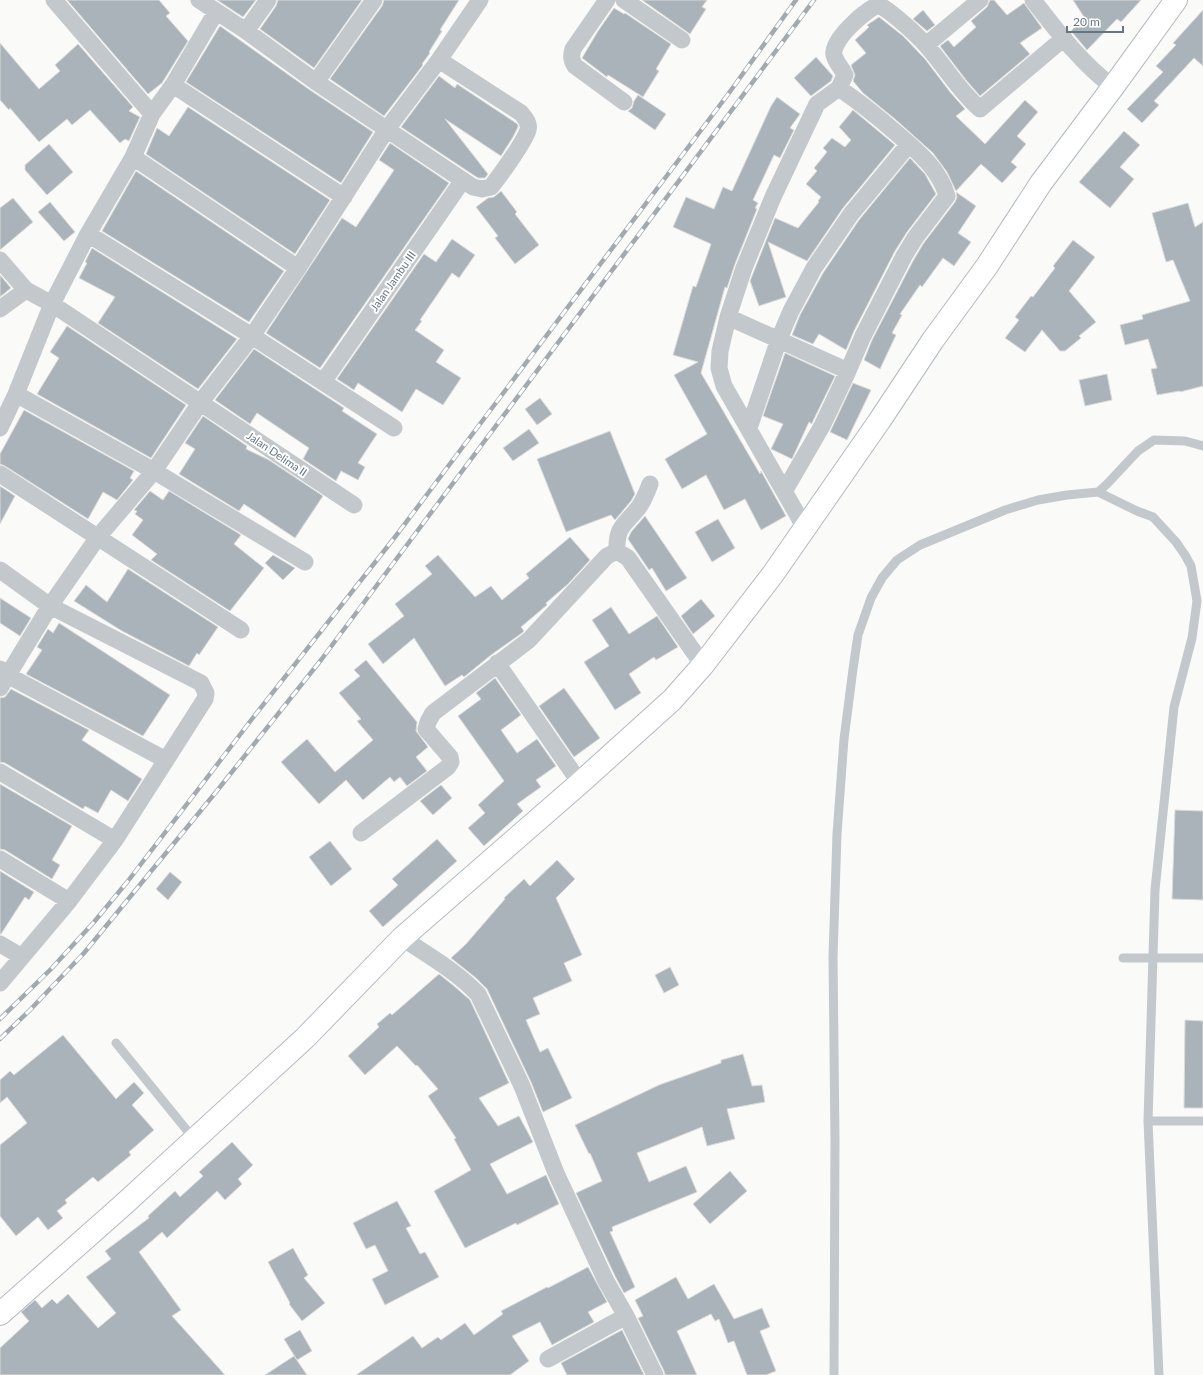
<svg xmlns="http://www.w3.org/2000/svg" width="1203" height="1375" font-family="Lato,sans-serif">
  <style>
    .building { fill: #aab3b9; stroke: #dcdcda }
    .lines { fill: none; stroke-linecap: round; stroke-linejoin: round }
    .secondary-casing { stroke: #b3babf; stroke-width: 24 }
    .lane { stroke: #c3c8cc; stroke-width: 9 }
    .street { stroke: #c3c8cc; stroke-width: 17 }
    .secondary { stroke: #fff; stroke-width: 22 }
    .rail-casing { stroke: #a2aab0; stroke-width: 4.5 }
    .rail { stroke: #fff; stroke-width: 3; stroke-dasharray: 9; stroke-linecap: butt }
    .labels { text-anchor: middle; stroke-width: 4; stroke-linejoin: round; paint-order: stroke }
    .street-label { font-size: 11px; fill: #657683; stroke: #fff }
  </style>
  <rect width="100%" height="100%" fill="#fafaf8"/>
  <!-- building -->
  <path class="building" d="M 67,0 L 159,0 L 170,13 L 166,16 L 188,41 L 162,83 L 148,94 Z
    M 217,0 L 256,0 L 243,17 Z
    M 278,0 L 362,0 L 314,68 L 260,29 L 276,6 Z
    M 384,0 L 459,0 L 440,30 L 442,31 L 429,52 L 430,53 L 422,64 L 423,65 L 384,116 L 330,79 L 382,6 Z
    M 642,0 L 707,0 L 702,7 L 706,9 L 690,34 Z
    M 990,0 L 994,0 L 1007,15 L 1024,3 L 1042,28 L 1020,43 L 1030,54 L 980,96 L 966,80 L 940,46 L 948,40 L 954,47 L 976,27 L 971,21 L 987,7 Z
    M 1073,0 L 1141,0 L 1121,22 L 1117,19 L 1087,50 L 1071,31 L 1084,17 Z
    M 614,8 L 624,14 L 625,13 L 671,44 L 656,69 L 659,71 L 643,97 L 608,75 L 607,77 L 582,58 L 598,31 Z
    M 923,10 L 935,25 L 927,31 L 913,19 Z
    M 1203,10 L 1203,66 L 1194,58 L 1154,101 L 1159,105 L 1142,123 L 1127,109 L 1163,72 L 1156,66 L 1176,45 L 1173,43 Z
    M 879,17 L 903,36 L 925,59 L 950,92 L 965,109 L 956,116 L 985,144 L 1025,100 L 1038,112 L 1017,136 L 1026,144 L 1011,162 L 1017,167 L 1002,183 L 981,164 L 956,191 L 947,172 L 933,153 L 895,119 L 863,93 L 853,81 L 855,75 L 851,65 L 866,53 L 855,40 L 869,27 L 867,25 Z
    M 220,26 L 310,90 L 373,132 L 341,183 L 186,82 Z
    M 0,43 L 39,89 L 60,71 L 55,65 L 78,44 L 133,107 L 129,111 L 140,117 L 129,141 L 125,139 L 120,143 L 90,110 L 72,125 L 67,119 L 39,142 L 10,108 L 9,110 L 0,100 Z
    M 816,57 L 833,76 L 831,81 L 811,96 L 794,78 Z
    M 439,76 L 455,88 L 457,84 L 516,123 L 518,125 L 518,127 L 513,137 L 501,156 L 445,119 L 488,174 L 485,178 L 478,178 L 401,127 Z
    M 638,95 L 666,114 L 655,130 L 628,111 L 632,108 L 634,101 Z
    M 777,97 L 800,114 L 790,128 L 794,130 L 780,158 L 774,155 L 753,200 L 758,203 L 755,208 L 757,209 L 735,264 L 727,288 L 725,287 L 701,373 L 760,474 L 761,471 L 786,516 L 761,530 L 745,499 L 724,510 L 706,475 L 682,489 L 665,459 L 707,434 L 674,375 L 698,362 L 673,355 L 693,286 L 696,287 L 711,244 L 673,227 L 686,197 L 714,209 L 723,187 L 732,191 L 771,106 Z
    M 188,107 L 330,200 L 295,254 L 146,154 L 157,128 L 169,136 Z
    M 853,110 L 895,145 L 843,208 L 807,261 L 768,242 L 786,297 L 759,306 L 750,281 L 775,218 L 798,228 L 819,202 L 818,201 L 821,197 L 806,184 L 817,171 L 814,168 L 827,152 L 823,148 L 832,138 L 845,147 L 851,140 L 839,127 Z
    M 1124,131 L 1140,145 L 1120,167 L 1134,179 L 1110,208 L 1079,182 Z
    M 390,143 L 449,183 L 320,368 L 266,333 L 342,218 L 356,227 L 394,170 L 379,160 Z
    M 49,144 L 73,172 L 47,195 L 25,170 L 25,165 Z
    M 910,158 L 925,174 L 936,194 L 907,232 L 895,251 L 854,331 L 846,350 L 819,334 L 813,344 L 792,335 L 800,315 L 823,273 L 859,220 Z
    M 136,171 L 284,271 L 249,322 L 102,231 Z
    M 501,191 L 517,212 L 515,214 L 539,245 L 515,264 L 495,238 L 498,236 L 476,207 L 488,198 L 494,197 Z
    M 956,192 L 976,206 L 958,233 L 971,242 L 954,266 L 943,258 L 922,287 L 920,285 L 900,314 L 902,315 L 892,333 L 896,335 L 880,369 L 864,360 L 872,340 L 913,261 L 923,244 L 955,202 L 957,197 Z
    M 13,198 L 33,222 L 0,250 L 0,208 Z
    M 50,202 L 75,232 L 64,241 L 38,212 Z
    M 1188,203 L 1195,227 L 1203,222 L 1203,386 L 1180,392 L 1180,391 L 1157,395 L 1151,369 L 1157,368 L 1148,339 L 1125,345 L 1120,325 L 1143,319 L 1142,315 L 1190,301 L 1173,260 L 1166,262 L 1152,213 Z
    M 452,239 L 475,255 L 459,278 L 452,273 L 420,320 L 422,321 L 415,330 L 444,350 L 436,362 L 461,378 L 443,405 L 416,389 L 402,412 L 358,383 L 354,390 L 337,379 L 424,254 L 436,262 Z
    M 1073,240 L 1095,257 L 1069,291 L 1096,322 L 1079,336 L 1081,338 L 1065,351 L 1060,351 L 1042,330 L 1025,352 L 1005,338 L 1019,320 L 1015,317 L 1031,296 L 1033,297 L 1055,268 L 1053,266 Z
    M 92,248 L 237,339 L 198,389 L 98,323 L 115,297 L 79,278 L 87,263 L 85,262 Z
    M 0,275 L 11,288 L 0,297 Z
    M 67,326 L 186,405 L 151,458 L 37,394 L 59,358 L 50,352 Z
    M 254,349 L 344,408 L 342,411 L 377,434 L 358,463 L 365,467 L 358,480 L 341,471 L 336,481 L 303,459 L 309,448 L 257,413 L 250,424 L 215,400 Z
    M 785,353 L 835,376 L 813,421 L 812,424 L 809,422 L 792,459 L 771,449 L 783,424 L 763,416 Z
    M 1107,374 L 1112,400 L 1085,406 L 1079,380 Z
    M 853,383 L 871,390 L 847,440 L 830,432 Z
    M 540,398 L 552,414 L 537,425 L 525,409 Z
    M 24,410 L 134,471 L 130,478 L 133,480 L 117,500 L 103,492 L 88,519 L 5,466 L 0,464 L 0,454 Z
    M 203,416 L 247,446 L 246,449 L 269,460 L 323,496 L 295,538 L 244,504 L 239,511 L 179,474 L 195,449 L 185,443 Z
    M 529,429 L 539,443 L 513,461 L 503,448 Z
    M 610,431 L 635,494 L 631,501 L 615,520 L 611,515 L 566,532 L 537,459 Z
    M 0,486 L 15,496 L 0,524 Z
    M 150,491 L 163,500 L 169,491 L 238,533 L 241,535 L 234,544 L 264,568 L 230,611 L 151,560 L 157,554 L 132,535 L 143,520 L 135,514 L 137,511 L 134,510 Z
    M 645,516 L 687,578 L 666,591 L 652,568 L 649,570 L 628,539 L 631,532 Z
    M 718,519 L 735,548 L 712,562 L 695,532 Z
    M 570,537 L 590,560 L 568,584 L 546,603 L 547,605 L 521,627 L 524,631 L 522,633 L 491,655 L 464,677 L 462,675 L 445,686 L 414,638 L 383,664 L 368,644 L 404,616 L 395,604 L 432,574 L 425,566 L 438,555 L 475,597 L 491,586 L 502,600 L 529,578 L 526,574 Z
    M 273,555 L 295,568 L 283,580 L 265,563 Z
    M 128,569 L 218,627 L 199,655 L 197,653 L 189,666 L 122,631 L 74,601 L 86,585 L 107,602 Z
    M 0,598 L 31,618 L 20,636 L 0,623 Z
    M 701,599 L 715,616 L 693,634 L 681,616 Z
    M 611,607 L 629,634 L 657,616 L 678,647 L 656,660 L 654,657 L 629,674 L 641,693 L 615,710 L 584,662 L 609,646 L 592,620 Z
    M 59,623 L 170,695 L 143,736 L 26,674 L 42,650 L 37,647 L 48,629 L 53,633 Z
    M 366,660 L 417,722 L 416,731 L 428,747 L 416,757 L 427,771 L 407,786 L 400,777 L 394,782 L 390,777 L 363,800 L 346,780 L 319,804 L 281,762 L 307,739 L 335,772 L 373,740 L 357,721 L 361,719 L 339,693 L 360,676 L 354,670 Z
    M 495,678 L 521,715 L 501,730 L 517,753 L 537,739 L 556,766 L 536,780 L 541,787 L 517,804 L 523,811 L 484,846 L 468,828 L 485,813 L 478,805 L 504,781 L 458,716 L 481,699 L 476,693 Z
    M 564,688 L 600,738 L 574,757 L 539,706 Z
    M 11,689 L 89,730 L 82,740 L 142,779 L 128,801 L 111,790 L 98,813 L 85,806 L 83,809 L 5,763 L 0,762 L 0,698 L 5,697 Z
    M 0,784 L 72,826 L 52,860 L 60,865 L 52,879 L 5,850 L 0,849 Z
    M 441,785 L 452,798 L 433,815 L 420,801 Z
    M 1175,810 L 1203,811 L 1203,900 L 1172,899 Z
    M 437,839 L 457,861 L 383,927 L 369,911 L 398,885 L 392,879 Z
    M 330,841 L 352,869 L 331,886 L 309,857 Z
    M 557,860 L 575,879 L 556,898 L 582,955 L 564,963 L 572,981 L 533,998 L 540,1014 L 526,1020 L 540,1052 L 548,1048 L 572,1098 L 543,1112 L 531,1082 L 487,989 L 476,978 L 451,958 L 466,944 L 505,899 L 504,898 L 524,879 L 530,886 Z
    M 0,871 L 34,892 L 29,900 L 25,897 L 1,934 L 0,934 Z
    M 170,872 L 182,882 L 168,900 L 156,889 Z
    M 670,967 L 679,985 L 664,993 L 655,975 Z
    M 439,974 L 454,986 L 470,1000 L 509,1083 L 479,1098 L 498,1126 L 519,1116 L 533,1142 L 490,1164 L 507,1194 L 546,1175 L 559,1204 L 517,1225 L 516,1223 L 465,1248 L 434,1191 L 471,1170 L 454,1139 L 456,1138 L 428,1096 L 438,1089 L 417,1065 L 416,1066 L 397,1046 L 365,1075 L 348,1056 L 379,1027 L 377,1024 L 390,1013 L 392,1015 Z
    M 1185,1020 L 1203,1021 L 1203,1108 L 1184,1108 Z
    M 63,1035 L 116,1099 L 134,1082 L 144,1093 L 132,1105 L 154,1130 L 129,1152 L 131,1155 L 98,1182 L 93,1177 L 65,1200 L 67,1203 L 57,1211 L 63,1218 L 48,1230 L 38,1217 L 16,1236 L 0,1216 L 0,1145 L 27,1123 L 7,1097 L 0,1103 L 0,1080 L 10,1071 L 14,1075 Z
    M 743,1054 L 752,1086 L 762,1085 L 765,1102 L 727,1109 L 735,1139 L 707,1146 L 702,1127 L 637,1153 L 649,1182 L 686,1166 L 697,1192 L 612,1227 L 613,1231 L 610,1232 L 635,1287 L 624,1293 L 615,1276 L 576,1193 L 602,1181 L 590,1153 L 589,1154 L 575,1125 L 659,1085 L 721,1063 L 721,1060 Z
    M 232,1142 L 253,1165 L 238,1179 L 242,1184 L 225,1200 L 217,1191 L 167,1238 L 162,1232 L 139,1252 L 181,1310 L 172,1316 L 225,1375 L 0,1375 L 0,1348 L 29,1321 L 21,1312 L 35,1300 L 42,1308 L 52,1299 L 57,1304 L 68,1294 L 98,1328 L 116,1313 L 86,1277 L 111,1259 L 105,1251 L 149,1218 L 148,1216 L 175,1191 L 180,1197 L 203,1176 L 199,1172 Z
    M 730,1171 L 747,1191 L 710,1224 L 693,1204 Z
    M 397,1201 L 411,1226 L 406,1228 L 420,1254 L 425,1252 L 439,1277 L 385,1305 L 372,1279 L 388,1271 L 375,1245 L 366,1249 L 353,1223 Z
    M 293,1248 L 308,1275 L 304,1278 L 325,1303 L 302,1321 L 289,1304 L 290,1303 L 268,1262 Z
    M 588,1267 L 607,1302 L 588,1312 L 594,1322 L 552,1345 L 540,1322 L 512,1336 L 529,1361 L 510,1375 L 356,1375 L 413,1336 L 422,1348 L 438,1337 L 441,1340 L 465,1323 L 474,1335 L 503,1314 L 501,1311 L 547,1287 L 548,1288 Z
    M 676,1277 L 688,1299 L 714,1284 L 734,1319 L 762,1308 L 770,1327 L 760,1331 L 776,1371 L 766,1375 L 747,1375 L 734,1341 L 728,1343 L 719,1319 L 715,1321 L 711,1314 L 677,1331 L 697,1375 L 665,1375 L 664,1371 L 638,1318 L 643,1316 L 635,1300 Z
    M 300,1330 L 312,1351 L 297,1360 L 284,1339 Z
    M 622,1330 L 644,1375 L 567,1375 L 561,1363 Z
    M 294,1356 L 307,1375 L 265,1375 Z"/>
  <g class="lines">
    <!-- secondary casing -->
    <g class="secondary-casing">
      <path id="secondary" d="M 0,1314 L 123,1205 L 305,1038 L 402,938 L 580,783 L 672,700 L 703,665 L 773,574 L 880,420 L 933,340 L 987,266 L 1041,183 L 1113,87 L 1176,0"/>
    </g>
    <!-- lane -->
    <path class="lane" d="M 1098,492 L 1137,511 L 1153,517 L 1176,542 L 1185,555 L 1191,566 L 1197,601 L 1192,638 L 1174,707 L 1155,890 L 1148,1121 L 1159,1375
      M 1123,958 L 1203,958
      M 116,1043 L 194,1139
      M 1148,1121 L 1203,1121
      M 834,1375 L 835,1139 L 833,957 L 837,834 L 844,739 L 853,669 L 858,635 L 871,598 L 882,578 L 897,560 L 920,545 L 1005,510 L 1038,500 L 1067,495 L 1098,492 L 1107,484 L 1138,451 L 1154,440 L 1185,441 L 1203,446"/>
    <!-- street -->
    <path class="street" d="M 54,0 L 152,114
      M 199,0 L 246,31 L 316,82 L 473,187 L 482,189 L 491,187 C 499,177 525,141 528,130 C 530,123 525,118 521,113 L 439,60
      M 607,0 L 573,49 C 571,56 571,60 575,66 L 624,102
      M 624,0 L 682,40
      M 1033,0 C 1058,32 1081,63 1113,87
      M 246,31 L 268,0
      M 926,45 L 980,0
      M 316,82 L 374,0
      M 173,85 L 344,197
      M 133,157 L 298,268
      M 88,234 L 252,336 L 394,428
      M 0,260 L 26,290 L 52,304 L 354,505
      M 0,309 L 26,290
      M 728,317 L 848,371
      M 323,382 L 463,180
      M 16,394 L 154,471 L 305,562
      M 0,428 L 16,394 L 52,304 L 88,234 L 133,157 L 152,114 L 173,85 L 216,12
      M 749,428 L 779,339 L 791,311 L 814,268 L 851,214 L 909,144
      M 0,474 L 241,630
      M 785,490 L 822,426 L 848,371 L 863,336 L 904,256 L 915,238 L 947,196 C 939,168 916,150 895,132 C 877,116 859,102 839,88
      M 805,528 L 724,386 L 719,368 L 720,351 L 728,317 L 744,268 L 773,197 L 817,104 L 839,88 L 845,75 C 842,68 836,63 834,55 C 831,40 866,9 879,5 C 892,12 915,33 926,45 C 945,66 958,90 980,109 L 1064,38
      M 617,551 C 616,526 625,525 639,507 C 644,500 647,492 650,484
      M 0,570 L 50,606 L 201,683 L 206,693 L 205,699 L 115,840 L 69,901 L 0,983
      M 497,663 L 580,783
      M 0,669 L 9,676 L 166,760
      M 0,688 L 50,606 L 98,537 L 154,471 L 200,403 L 252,336 L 298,268 L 387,129 L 439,60 L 480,0
      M 0,772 L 115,840
      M 361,833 L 448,767 L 451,762 L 450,757 L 426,729 L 428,722 L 433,713 L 529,640 L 607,556 L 617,551 L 628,558 L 703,665
      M 0,859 L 69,901
      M 402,938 C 428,955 456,971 478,994 L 522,1086 L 556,1173 L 606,1281 L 626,1316 L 655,1375
      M 0,944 L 22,957
      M 548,1359 L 626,1316"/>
    <!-- secondary -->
    <use href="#secondary" class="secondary"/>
    <!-- rail casing -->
    <g class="rail-casing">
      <path id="rail" d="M 0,1019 L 52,968 L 94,922 L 128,881 L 252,719 L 395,537 L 729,93 L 796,0
        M 0,1039 L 29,1011 L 84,953 L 216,792 L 321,660 L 814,0"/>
    </g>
    <!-- rail -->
    <use href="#rail" class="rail"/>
  </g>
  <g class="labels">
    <!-- street labels -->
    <g class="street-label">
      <text transform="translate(393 281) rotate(-55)" y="4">Jalan Jambu III</text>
      <text transform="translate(277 454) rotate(34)" y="4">Jalan Delima II</text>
    </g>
  </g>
  <!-- scale -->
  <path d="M1067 26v6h56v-6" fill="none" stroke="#657683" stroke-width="2"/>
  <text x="1073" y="26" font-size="12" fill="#657683" stroke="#ffffff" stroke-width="3" paint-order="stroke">20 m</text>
</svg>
